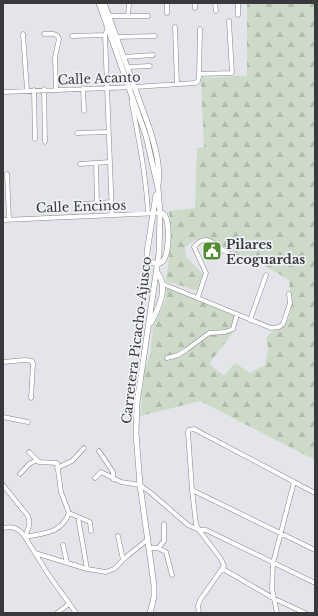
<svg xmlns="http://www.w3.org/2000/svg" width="318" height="616" font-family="'Libre Baskerville',serif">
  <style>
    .forest { fill: url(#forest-firs) }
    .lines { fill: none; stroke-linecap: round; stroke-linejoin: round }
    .minor-casing { stroke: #83858a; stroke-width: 5 }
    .major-casing { stroke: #83858a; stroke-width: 6 }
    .minor { stroke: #fff; stroke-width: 4 }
    .major { stroke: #fff; stroke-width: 5 }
    .labels { text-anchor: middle; stroke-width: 3.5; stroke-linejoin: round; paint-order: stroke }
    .street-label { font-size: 13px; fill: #38393b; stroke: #f0f2f8 }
    .poi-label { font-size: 13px; font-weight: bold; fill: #38393b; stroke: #f0f2f8; text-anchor: start }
  </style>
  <defs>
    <pattern id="forest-firs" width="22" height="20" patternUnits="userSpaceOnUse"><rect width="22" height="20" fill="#ccdac7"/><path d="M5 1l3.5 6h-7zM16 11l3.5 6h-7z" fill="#b0bcac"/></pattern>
  </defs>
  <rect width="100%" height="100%" fill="#e3e5ea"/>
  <!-- forest -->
  <path class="forest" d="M 247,3 L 315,3 L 315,460 L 200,401 L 140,416 L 145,368 L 150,356 L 153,328 L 166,299 L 166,287 L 174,289 L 233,315 L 235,318 L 233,332 L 209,364 L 224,376 L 235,363 L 250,373 L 265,365 C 267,358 268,353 268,346 C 267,343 266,340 267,337 C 270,331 277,331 282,327 C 296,316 290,295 289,280 L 250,257 C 222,254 212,224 185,247 L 186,257 L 203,274 L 198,290 L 195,290 L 166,281 L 171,244 L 169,211 L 195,208 L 197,148 L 204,147 L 201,78 L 247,76 Z"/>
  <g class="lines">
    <!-- minor casing -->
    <g class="minor-casing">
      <path id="minor" d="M 195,3 L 195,8
        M 215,3 L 216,11
        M 238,3 L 238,15
        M 167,13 L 167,3
        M 109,16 L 148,16
        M 128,16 L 129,3
        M 175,27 L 177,84
        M 108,28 L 105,35 L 112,215
        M 23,34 L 27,90
        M 44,34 C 50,34 57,32 59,39 L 55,57 L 56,89
        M 72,36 L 105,35
        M 117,37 L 155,36
        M 124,57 L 153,55
        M 128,67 L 150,66
        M 199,74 L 232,73 L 229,21
        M 83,88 L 84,111
        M 44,89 L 45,142
        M 34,90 L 35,139
        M 3,92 L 135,87 L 195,83 L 198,81 L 199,77 L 200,29
        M 132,99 L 132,104 C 139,140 146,176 148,213
        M 77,133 L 109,132
        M 96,163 L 97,203 L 112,202
        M 80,164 L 110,162
        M 7,174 L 9,219
        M 83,204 L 97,203
        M 3,220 L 160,213
        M 163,284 L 271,328 L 279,327 L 283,324 L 290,303 L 289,294
        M 198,297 L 206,273 L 194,247 C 206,232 215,245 226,252 C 230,254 237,257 241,258 C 244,259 247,259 250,260
        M 250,320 L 266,275
        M 167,358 L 178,355 L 186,350 L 209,333 L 225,332 L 233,329 L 237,314
        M 3,362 L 25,360 L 32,361 L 33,364 L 31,398
        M 3,417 L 28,422
        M 99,451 L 113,472 L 113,479
        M 29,452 L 39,462 L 57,463 L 61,492 L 69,513
        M 57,468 L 72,461 L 84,448
        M 20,474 L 29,464 L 37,460
        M 95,478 L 101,472 L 121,482 L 140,485 L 151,493 L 188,525 L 199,530 L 221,559 L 224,566 L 200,600 L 198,606 L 199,613
        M 3,485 L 28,516 C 31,524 28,529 25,537 L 48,574 L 76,613
        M 192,490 L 315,550
        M 315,493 L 194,429 L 189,430 L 188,432 L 192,490 L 196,524 L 199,530 L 206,530 L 315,583
        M 69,513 L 90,522 L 91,531
        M 78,517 L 87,569
        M 3,528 C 13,526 19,528 25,537 C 44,533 61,534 69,513
        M 118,536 L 123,560
        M 63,545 L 67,563
        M 149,548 L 158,548 L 166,552 L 172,575
        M 158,548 L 164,541 L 164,524
        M 35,553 L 87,569 L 106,572 L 114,569 L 126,557 L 147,540
        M 223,569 L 273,598 L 305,613
        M 57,613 L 69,604
        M 277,613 L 272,589 L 273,563 L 294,482"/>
    </g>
    <!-- major casing -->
    <g class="major-casing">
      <path id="major" d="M 99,3 L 146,136 L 158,188 L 160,213 L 159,253 L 137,403 L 136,433 L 140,485 L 154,585 L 154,597 L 150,613
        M 104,3 L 150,130 C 155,147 161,167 158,185
        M 156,195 L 147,252 L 147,258 L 150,262 L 158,264 C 159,263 162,262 163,261 C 169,254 170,223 165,216 C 164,213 163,214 160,213
        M 151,323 C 159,307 169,288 157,272"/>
    </g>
    <!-- minor -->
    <use href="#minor" class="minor"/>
    <!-- major -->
    <use href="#major" class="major"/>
  </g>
  <!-- icons -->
  <defs>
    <g id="civic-square" transform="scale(1)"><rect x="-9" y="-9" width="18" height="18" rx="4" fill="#4f8d2d" stroke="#f0f2f8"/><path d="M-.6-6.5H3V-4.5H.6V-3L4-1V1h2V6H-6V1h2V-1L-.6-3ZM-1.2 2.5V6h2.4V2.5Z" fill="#fff"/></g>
  </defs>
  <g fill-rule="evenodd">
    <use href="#civic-square" x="212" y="251"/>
  </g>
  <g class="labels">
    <!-- street labels -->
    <g class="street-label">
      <text transform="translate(99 78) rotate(-2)" y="5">Calle Acanto</text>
      <text transform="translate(81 206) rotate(-2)" y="5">Calle Encinos</text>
      <text transform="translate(136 340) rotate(-83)" y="5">Carretera Picacho-Ajusco</text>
    </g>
    <!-- poi labels -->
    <g class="poi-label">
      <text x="226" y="249">Pilares<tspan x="226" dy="15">Ecoguardas</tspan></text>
    </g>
  </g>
  <!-- border -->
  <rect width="318" height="616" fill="none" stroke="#38393b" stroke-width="8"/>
</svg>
